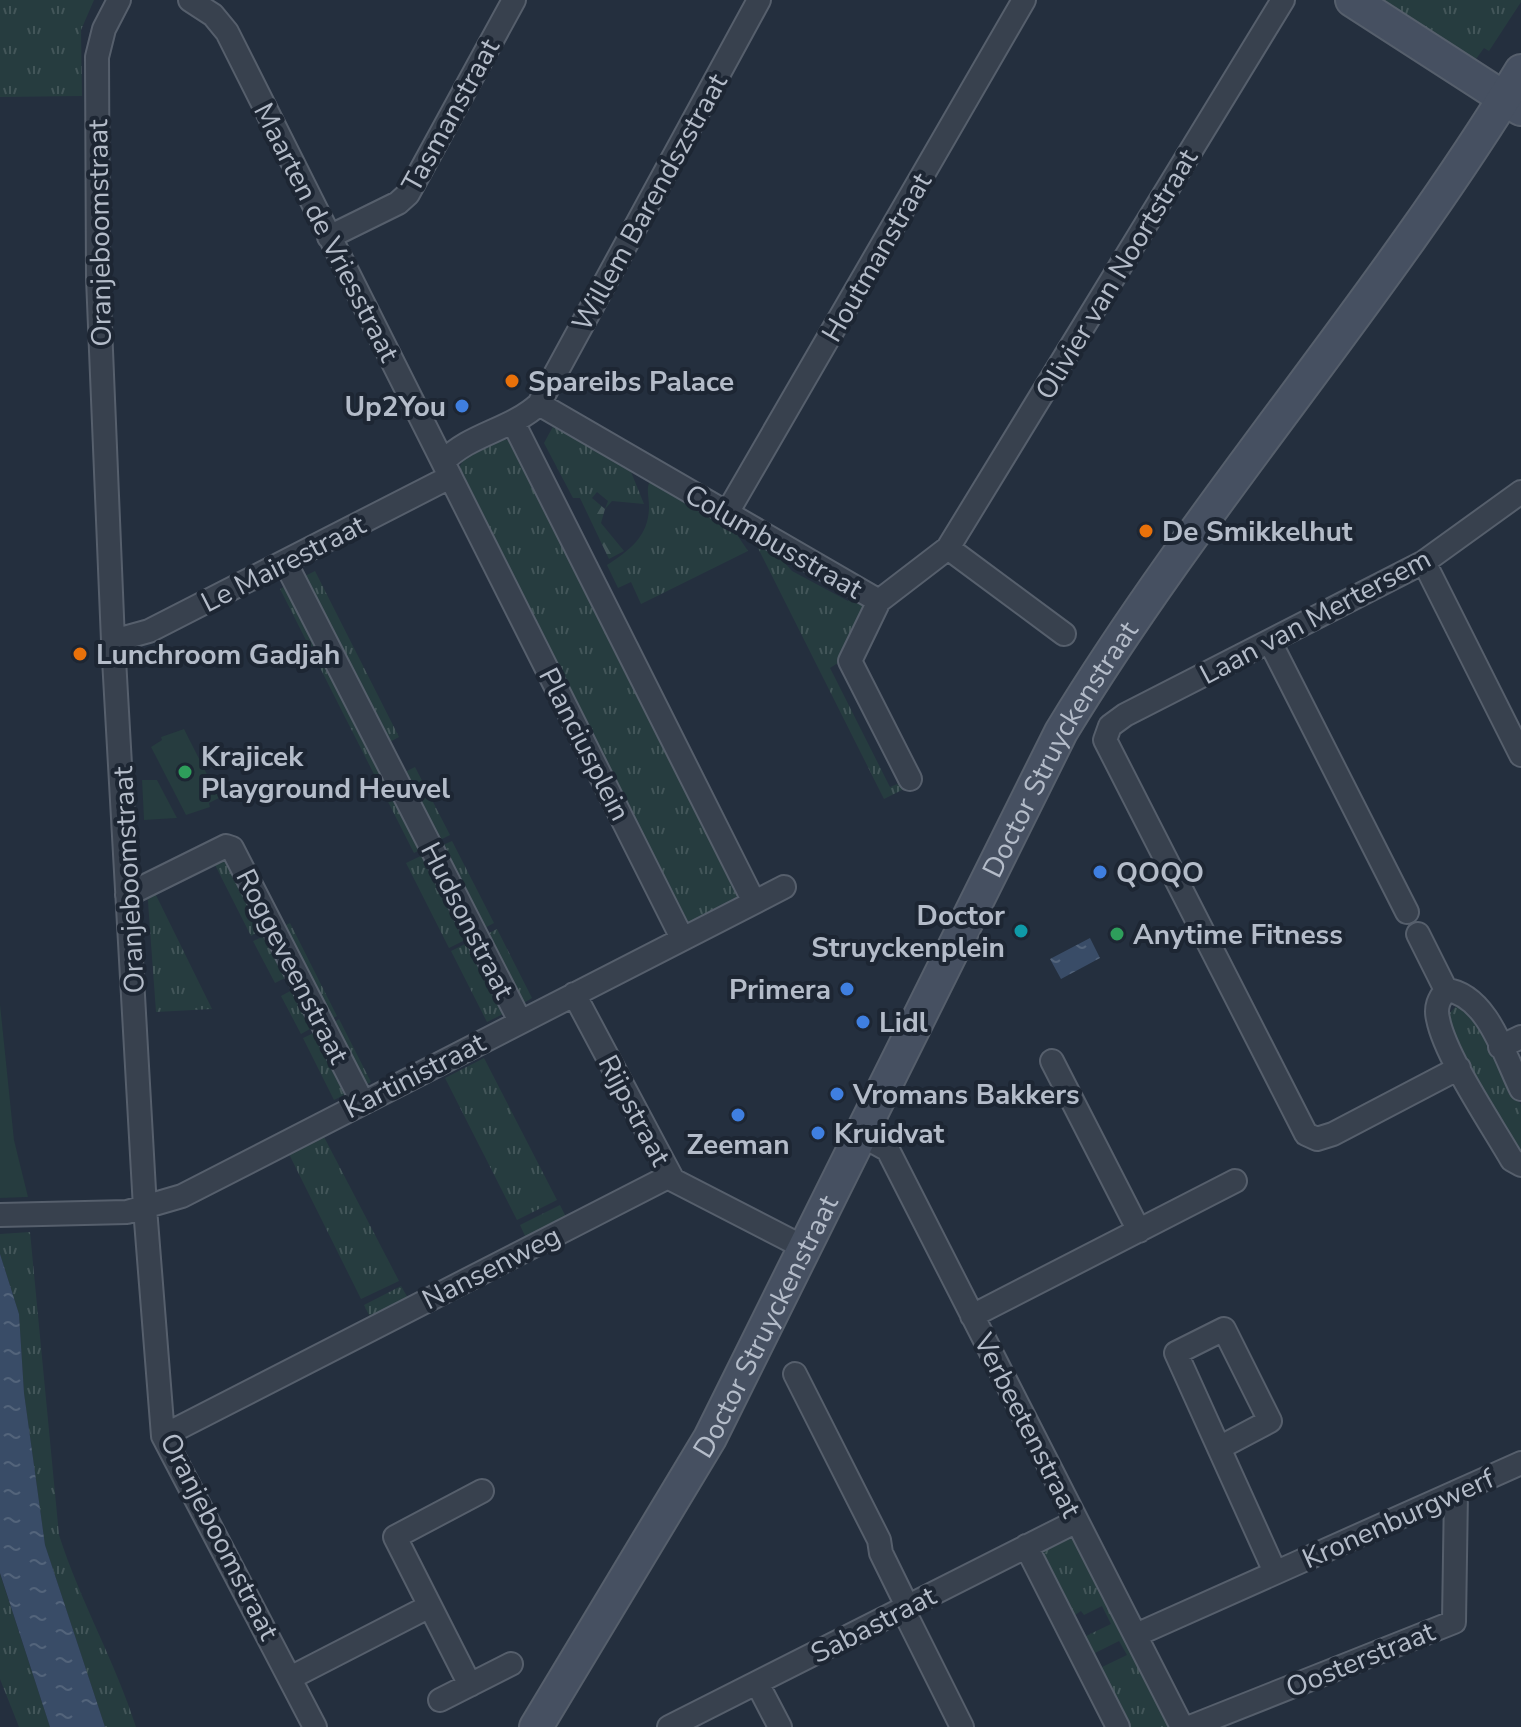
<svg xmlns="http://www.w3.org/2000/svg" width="1521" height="1727" font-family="'Nunito Sans',sans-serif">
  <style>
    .grass { fill: url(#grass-tufts); fill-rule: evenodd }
    .forest { fill: url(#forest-firs) }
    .park { fill: #263c3f }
    .water { fill: url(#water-ripples) }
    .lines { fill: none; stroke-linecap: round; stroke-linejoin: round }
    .street-casing { stroke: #565f6c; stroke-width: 26 }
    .secondary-casing { stroke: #565f6c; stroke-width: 36 }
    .street { stroke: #38414e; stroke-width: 22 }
    .secondary { stroke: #465061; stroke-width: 32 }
    .food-dot { fill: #e8710a; stroke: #1d2633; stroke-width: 3 }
    .shop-dot { fill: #3f7fe0; stroke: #1d2633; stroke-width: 3 }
    .leisure-dot { fill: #2e9e5b; stroke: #1d2633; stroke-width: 3 }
    .culture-dot { fill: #0f9aa8; stroke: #1d2633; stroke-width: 3 }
    .labels { text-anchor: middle; stroke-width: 8; stroke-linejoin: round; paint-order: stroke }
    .street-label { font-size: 28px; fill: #b4bcc9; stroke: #1d2633 }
    .poi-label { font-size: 28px; font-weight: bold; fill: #b4bcc9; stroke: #1d2633; text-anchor: start }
  </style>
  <defs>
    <pattern id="grass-tufts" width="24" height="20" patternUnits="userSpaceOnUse" patternTransform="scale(2)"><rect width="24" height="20" fill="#263c3f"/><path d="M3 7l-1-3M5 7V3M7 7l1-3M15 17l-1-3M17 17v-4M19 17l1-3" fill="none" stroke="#435659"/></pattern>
    <pattern id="forest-firs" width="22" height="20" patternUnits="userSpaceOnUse" patternTransform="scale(2)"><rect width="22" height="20" fill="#263c3f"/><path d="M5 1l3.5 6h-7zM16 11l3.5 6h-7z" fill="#435659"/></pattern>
    <pattern id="water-ripples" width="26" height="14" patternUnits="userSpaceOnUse" patternTransform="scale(2)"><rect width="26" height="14" fill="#394c67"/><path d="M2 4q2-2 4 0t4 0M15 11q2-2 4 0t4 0" fill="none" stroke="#53647b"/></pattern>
  </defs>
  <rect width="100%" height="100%" fill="#242f3e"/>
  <!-- grass -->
  <path class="grass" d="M 0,0 L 94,0 L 81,30 L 82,96 L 0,97 Z
    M 1373,0 L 1521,0 L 1521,2 L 1489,51 L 1484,48 L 1476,59 Z
    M 556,421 L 627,462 L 644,504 L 612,501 L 605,509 L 608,501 L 597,492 L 592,498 L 573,498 L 544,443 Z
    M 501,440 L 511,440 L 740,882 L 740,900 L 690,924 L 684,921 L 456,473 L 464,459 Z
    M 652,477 L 731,526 L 748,551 L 641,604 L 631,582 L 618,588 L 607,565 C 629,551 649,536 649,507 C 649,494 645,489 652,477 Z
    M 766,542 L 792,571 L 848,601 L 853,592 L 865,600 L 867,608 L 845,644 L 844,659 L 830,668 L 890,787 L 907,780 L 910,786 L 884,799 L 758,548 Z
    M 315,571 L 399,737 L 384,745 L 299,579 Z
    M 291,583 L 420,850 L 414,853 L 280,589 Z
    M 415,767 L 450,835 L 434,843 L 399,775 Z
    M 452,841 L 494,923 L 479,931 L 436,848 Z
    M 427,853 L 469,938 L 449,948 L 406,863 Z
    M 227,856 L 267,927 L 251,936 L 212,859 Z
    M 152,887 L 212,1009 L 156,1012 L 147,888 Z
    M 290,923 L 337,1016 L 328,1021 L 326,1017 L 331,1014 L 324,1000 L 318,1002 L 280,928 Z
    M 497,929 L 532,998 L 517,1007 L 487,934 Z
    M 267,935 L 287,977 L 275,983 L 253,941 Z
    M 471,941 L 507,1012 L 487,1022 L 451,951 Z
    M 294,989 L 317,1025 L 301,1034 L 281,996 Z
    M 1458,1004 L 1469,1006 L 1521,1105 L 1521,1156 L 1513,1150 L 1450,1029 L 1447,1016 Z
    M 339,1019 L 371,1082 L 361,1087 L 329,1025 Z
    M 320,1030 L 350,1092 L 334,1100 L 303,1038 Z
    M 484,1058 L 557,1200 L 517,1220 L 445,1078 Z
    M 323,1135 L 399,1281 L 361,1299 L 288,1152 Z
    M 560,1205 L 566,1217 L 526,1238 L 520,1225 Z
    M 30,1232 L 59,1535 C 80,1601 115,1661 136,1727 L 105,1727 L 45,1545 L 24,1393 L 19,1314 L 0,1254 L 0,1234 Z
    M 401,1286 L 408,1298 L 370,1317 L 364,1305 Z
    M 1075,1534 L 1171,1727 L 1127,1727 L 1038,1553 ZM 1102,1606 L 1111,1624 L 1086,1636 L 1075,1615 L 1081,1611 L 1084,1615 ZM 1119,1641 L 1127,1655 L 1102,1667 L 1095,1653 Z
    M 0,1574 L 50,1727 L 19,1727 L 0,1679 Z"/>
  <!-- forest -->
  <path class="forest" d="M 580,498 L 592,498 L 605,509 L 601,523 L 624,551 L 609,559 Z"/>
  <!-- park -->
  <path class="park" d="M 184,729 L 219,798 L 209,803 L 210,807 L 186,815 L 151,747 L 162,740 L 161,737 Z
    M 142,780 L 157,780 L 177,818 L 144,820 Z
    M 0,1004 L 14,1140 L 28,1197 L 0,1198 Z"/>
  <!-- water -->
  <path class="water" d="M 1090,938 L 1100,958 L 1061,979 L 1050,959 Z
    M 0,1254 L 19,1314 L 24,1393 L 45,1545 L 105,1727 L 50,1727 L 0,1573 Z"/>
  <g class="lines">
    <!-- street casing -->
    <g class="street-casing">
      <path id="street" d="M 119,0 L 104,29 L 97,57 L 98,278 L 113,641 L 145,1208 L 163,1436 L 315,1727
        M 190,0 L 213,15 L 227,32 L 682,938
        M 329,237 L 398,203 L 408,194 L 514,0
        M 539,404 L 879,601 L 850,661 L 910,779
        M 513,422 L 754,902
        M 443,462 C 469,434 511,430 539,404 L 759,0
        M 727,513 L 1024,0
        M 948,548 L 1283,0
        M 285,562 L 520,1021
        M 1424,562 L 1521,755
        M 879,601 L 948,548 L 1064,634
        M 113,641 L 149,631 L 450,477
        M 1270,642 L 1407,912
        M 127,895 L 226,846 L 232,848 L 362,1101
        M 1418,934 L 1446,990
        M 1446,990 C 1439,999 1435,1007 1438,1019 C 1445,1056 1492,1125 1512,1160 L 1521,1165
        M 1446,990 C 1487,994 1505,1057 1521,1089
        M 574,994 L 673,1180 L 805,1248
        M 1500,1047 L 1521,1037
        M 1052,1061 L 1139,1231
        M 1459,1068 L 1333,1134 L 1317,1139 L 1306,1134 L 1105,740 L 1110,726 L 1125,715 L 1424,562 L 1521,492
        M 861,1135 L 888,1150 L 1182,1727
        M 0,1215 L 127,1212 L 182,1196 L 784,887
        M 972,1316 L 1235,1181
        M 795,1374 L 879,1540 L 881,1553 L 907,1606
        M 163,1436 L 670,1176
        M 1219,1448 L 1270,1421 L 1224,1329 L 1176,1353 L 1275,1572
        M 1026,1546 L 1118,1727
        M 903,1609 L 962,1727
        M 1136,1635 L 1521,1463
        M 292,1677 L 430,1606
        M 757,1683 L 780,1727
        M 470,1685 L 395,1537 L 482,1491
        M 440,1700 L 511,1664
        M 669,1727 L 1077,1521
        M 1190,1727 L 1454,1622 L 1456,1492"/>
    </g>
    <!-- secondary casing -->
    <g class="secondary-casing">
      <g id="secondary">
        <path d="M 1352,0 L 1521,109"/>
        <path id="s1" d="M 536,1727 L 710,1438 L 1061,732 C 1200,503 1381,301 1521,71"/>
      </g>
    </g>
    <!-- street -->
    <use href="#street" class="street"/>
    <!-- secondary -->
    <use href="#secondary" class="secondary"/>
  </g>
  <!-- markers -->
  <g class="food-dot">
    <circle cx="512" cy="381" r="8"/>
    <circle cx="1146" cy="531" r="8"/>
    <circle cx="80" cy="654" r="8"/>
  </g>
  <g class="shop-dot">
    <circle cx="462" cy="406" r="8"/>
    <circle cx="1100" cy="872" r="8"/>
    <circle cx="847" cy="989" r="8"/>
    <circle cx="863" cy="1022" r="8"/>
    <circle cx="837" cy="1094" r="8"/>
    <circle cx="738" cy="1115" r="8"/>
    <circle cx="818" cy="1133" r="8"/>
  </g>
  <g class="leisure-dot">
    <circle cx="185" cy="772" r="8"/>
    <circle cx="1117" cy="934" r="8"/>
  </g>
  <circle class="culture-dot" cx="1021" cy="931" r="8"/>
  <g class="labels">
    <!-- street labels -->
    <g class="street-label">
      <text transform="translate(450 115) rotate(-61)" y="10">Tasmanstraat</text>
      <text transform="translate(649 202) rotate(-61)" y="10">Willem Barendszstraat</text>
      <text transform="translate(327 232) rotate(63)" y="10">Maarten de Vriesstraat</text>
      <text transform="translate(99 233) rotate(-91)" y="10">Oranjeboomstraat</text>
      <text transform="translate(876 257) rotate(-60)" y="10">Houtmanstraat</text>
      <text transform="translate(1116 274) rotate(-59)" y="10">Olivier van Noortstraat</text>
      <text transform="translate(774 541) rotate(30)" y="10">Columbusstraat</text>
      <text transform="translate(283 563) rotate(-27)" y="10">Le Mairestraat</text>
      <text transform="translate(1315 616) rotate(-28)" y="10">Laan van Mertersem</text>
      <text transform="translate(585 744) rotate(63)" y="10">Planciusplein</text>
      <text dy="10" stroke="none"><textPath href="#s1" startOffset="1110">Doctor Struyckenstraat</textPath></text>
      <text transform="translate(128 880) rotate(-93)" y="10">Oranjeboomstraat</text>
      <text transform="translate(468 920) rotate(63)" y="10">Hudsonstraat</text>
      <text transform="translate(293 966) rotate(63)" y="10">Roggeveenstraat</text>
      <text transform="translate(414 1075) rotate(-27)" y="10">Kartinistraat</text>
      <text transform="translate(635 1110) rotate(62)" y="10">Rijpstraat</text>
      <text transform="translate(491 1267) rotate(-27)" y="10">Nansenweg</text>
      <text dy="10" stroke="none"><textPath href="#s1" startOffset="462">Doctor Struyckenstraat</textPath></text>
      <text transform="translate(1028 1425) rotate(63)" y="10">Verbeetenstraat</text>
      <text transform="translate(1398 1518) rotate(-24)" y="10">Kronenburgwerf</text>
      <text transform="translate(220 1536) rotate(63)" y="10">Oranjeboomstraat</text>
      <text transform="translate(873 1624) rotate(-27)" y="10">Sabastraat</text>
      <text transform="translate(1360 1659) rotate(-22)" y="10">Oosterstraat</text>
    </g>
    <!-- poi labels -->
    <g class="poi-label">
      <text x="528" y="391">Spareibs Palace</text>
      <text x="446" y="416" text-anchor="end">Up2You</text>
      <text x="1162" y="541">De Smikkelhut</text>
      <text x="96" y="664">Lunchroom Gadjah</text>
      <text x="201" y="766">Krajicek<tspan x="201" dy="32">Playground Heuvel</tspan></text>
      <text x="1116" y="882">QOQO</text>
      <text x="1005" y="925" text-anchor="end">Doctor<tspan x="1005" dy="32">Struyckenplein</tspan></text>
      <text x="1133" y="944">Anytime Fitness</text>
      <text x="831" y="999" text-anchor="end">Primera</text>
      <text x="879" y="1032">Lidl</text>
      <text x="853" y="1104">Vromans Bakkers</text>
      <text x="834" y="1143">Kruidvat</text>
      <text x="738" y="1154" text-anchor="middle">Zeeman</text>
    </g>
  </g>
</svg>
